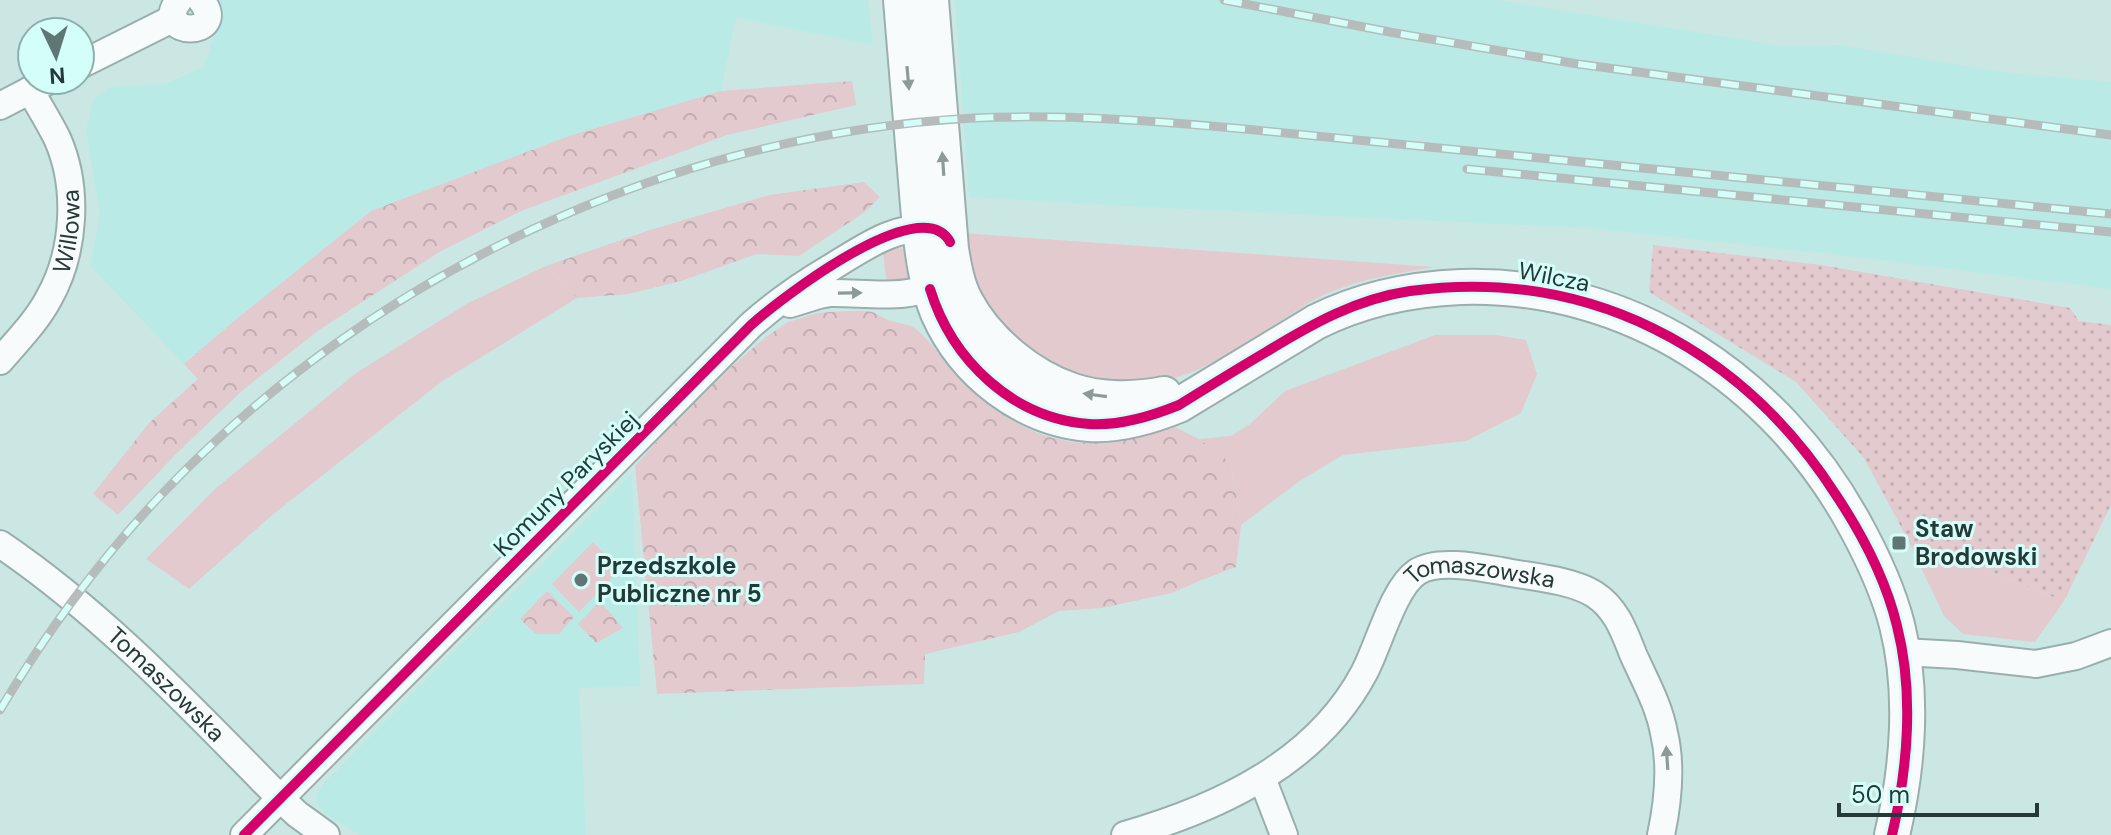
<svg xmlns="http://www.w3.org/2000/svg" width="2111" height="835" font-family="'DM Sans',sans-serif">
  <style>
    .built { fill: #baeae5 }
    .grass { fill: #e2cacf }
    .forest { fill: url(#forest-crowns) }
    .garden { fill: url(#garden-dots) }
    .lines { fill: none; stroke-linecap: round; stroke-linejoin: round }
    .minor-casing { stroke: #99afad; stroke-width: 30 }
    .tertiary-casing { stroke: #99afad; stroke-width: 38 }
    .minor { stroke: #f7fbfb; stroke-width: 26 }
    .tertiary { stroke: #f7fbfb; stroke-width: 34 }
    .rail-casing { stroke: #b5bcbb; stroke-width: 9 }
    .rail { stroke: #d4fff9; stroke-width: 6; stroke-dasharray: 18; stroke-linecap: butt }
    .cycleway-casing { stroke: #d4fff9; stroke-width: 15 }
    .cycleway { stroke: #d6006c; stroke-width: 10 }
    .oneway { fill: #8e9a9a }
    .poi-dot { fill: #5f7774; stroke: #d4fff9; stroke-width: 3 }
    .labels { text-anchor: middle; stroke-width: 6; stroke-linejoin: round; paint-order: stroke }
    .street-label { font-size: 24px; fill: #253a38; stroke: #d4fff9 }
    .poi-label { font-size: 24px; font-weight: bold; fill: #253a38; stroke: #d4fff9; text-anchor: start }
  </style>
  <defs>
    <pattern id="forest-crowns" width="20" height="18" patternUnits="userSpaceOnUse" patternTransform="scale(2)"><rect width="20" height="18" fill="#e2cacf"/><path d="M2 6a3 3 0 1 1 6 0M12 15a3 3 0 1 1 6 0" fill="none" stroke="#c2aeb2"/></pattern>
    <pattern id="garden-dots" width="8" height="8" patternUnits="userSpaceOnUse" patternTransform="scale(2)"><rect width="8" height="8" fill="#e2cacf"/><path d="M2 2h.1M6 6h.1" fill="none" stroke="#c2aeb2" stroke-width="1.8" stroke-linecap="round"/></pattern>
  </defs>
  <rect width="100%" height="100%" fill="#cbe7e4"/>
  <!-- built -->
  <path class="built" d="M 218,0 L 868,0 L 873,45 L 736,18 L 721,91 L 569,136 L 371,211 L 234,321 L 184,364 L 90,266 L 100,214 L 86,132 L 93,100 L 109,87 L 164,84 L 204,67 L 220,15 Z
    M 955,0 L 1497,0 L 1783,46 L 1839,45 L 2002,72 L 2111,82 L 2111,289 L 1831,254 L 1586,228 L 1123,206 L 969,197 Z
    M 632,473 L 640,686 L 579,688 L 586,835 L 360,835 L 328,816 L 320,808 L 316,799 L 318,790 L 324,783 Z"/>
  <!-- grass -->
  <path class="grass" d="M 961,233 L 1435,267 C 1394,274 1356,279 1318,298 C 1305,304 1294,313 1282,320 C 1252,340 1221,361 1187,374 C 1175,378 1164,380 1151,381 C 1141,382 1131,384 1121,383 C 1064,378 1011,345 982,296 C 971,277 967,254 961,233 Z
    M 900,248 L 910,253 L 912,279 L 887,286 L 883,252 L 890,249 Z
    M 546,266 L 577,298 L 441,382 L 271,516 L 189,589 L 146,559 L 215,489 L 356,373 L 468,303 Z
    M 1435,335 L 1495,335 L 1526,340 L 1537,374 L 1521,413 L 1466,441 L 1343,455 L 1298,482 L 1241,525 L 1231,463 L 1199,439 L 1231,436 L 1250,424 L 1285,391 Z
    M 1907,538 L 2064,601 L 2035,642 L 1963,634 L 1944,616 Z
    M 593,542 L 620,570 L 579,612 L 552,584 Z"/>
  <!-- forest -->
  <path class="forest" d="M 852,81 L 856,105 L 727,135 L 521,211 L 441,251 L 319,330 L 243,390 L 178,452 L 118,515 L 93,494 L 149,423 L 198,379 L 184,364 L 234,321 L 371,211 L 569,136 L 721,91 Z
    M 864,182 L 880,197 L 866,211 L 799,256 L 757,254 L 681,281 L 629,294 L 577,298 L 546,266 L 650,230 L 769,195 Z
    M 847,311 C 855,311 864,310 872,312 C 878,314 883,318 888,320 C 898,324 909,323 917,330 C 933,343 943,362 957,376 C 991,412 1040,444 1091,443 C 1119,442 1147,434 1175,427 L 1199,439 L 1231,463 L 1241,525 L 1236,567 L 1199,581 L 1172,593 L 1102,608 L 1059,611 L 1019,632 L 925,654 L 924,684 L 657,694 L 635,466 L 699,394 L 766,337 L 788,322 L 817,313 Z
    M 547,591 L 574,617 L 559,634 L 536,634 L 520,619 Z
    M 600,601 L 623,628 L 596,643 L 578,624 Z"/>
  <!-- garden -->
  <path class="garden" d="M 1653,245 L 1821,265 L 2070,308 L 2079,321 L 2111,325 L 2111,505 L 2064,601 L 1907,538 L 1864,458 L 1796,382 L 1649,292 Z"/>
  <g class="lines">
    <!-- minor casing -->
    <g class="minor-casing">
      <g id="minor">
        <path d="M 179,0 C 150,38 231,38 201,0"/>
        <path d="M 80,65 L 174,18"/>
        <path d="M 0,106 L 50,80"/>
        <path d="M 790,304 L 819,295 L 830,293 C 867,292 915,303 945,278"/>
        <path id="s1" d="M 0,361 C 17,341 37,321 49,298 C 75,252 79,187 57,138 C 49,122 39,106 30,90"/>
        <path id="s2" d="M 0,544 C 105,615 192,709 281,799 L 297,814 L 326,835"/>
        <path d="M 1903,652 L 1957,655 L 2036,664 L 2076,656 L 2111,643"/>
        <path d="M 1262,778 L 1284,835"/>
        <path d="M 244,835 L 751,325 C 777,302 803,284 832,267 C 865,247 895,224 936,229"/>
        <path id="s3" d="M 1125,835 C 1219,808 1316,763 1364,673 C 1379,645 1393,588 1417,572 C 1437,559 1478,567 1501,571 C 1529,577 1570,579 1594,594 C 1616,608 1624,631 1633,654 C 1644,679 1659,705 1664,733 C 1672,766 1668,802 1661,835"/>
      </g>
    </g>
    <!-- tertiary casing -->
    <g class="tertiary-casing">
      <path id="tertiary" d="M 901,0 L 920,229 C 923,257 927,286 938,313 C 964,372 1023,419 1089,424 C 1118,426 1152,416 1179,405 L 1316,322 C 1362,299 1410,289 1461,287 C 1629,282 1776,380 1855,525 C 1872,556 1888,590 1897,625 C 1914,692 1908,768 1892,835
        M 931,0 L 951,249 C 954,267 957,285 966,302 C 987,341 1030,377 1073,391 C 1100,400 1135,400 1164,394"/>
    </g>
    <!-- minor -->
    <use href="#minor" class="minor"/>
    <!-- tertiary -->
    <use href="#tertiary" class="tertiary"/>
    <!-- rail casing -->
    <g class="rail-casing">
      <path id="rail" d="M 1224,0 L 1395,33 L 1578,64 L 2111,135
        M 1467,169 L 2111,232
        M 0,710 C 46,633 100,559 162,494 C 372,273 670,134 974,118 C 1065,114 1155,121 1245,129 L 2111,214"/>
    </g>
    <!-- rail -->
    <use href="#rail" class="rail"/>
    <!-- cycleway casing -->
    <g class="cycleway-casing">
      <path id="cycleway" d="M 930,289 C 952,360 1012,418 1089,424 C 1118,426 1152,416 1179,405 C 1208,387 1237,369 1266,352 C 1312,324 1356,299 1410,291 C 1586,267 1741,347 1836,495 C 1862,534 1886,580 1897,626 C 1914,692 1908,768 1892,835
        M 244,835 L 751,325 C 779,300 921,189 950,242"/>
    </g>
    <!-- cycleway -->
    <use href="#cycleway" class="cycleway"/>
  </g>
  <!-- one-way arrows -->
  <defs><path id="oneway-solid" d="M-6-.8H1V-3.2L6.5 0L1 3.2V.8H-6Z" transform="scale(2)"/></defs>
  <g class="oneway">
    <use href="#oneway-solid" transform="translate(908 78) rotate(85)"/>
    <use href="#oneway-solid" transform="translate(943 164) rotate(-94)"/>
    <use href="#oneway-solid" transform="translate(850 293) rotate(-1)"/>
    <use href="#oneway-solid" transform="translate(1095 395) rotate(-172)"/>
    <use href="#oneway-solid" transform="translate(1667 758) rotate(-94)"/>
  </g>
  <!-- markers -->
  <g class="poi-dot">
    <rect x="1891" y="535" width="16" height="16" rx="4"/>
    <circle cx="581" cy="580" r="8"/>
  </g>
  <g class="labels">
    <!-- street labels -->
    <g class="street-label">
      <text dy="8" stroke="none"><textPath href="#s1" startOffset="150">Willowa</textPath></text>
      <text transform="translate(1554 277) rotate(11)" y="8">Wilcza</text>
      <text transform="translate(566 484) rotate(-45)" y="8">Komuny Paryskiej</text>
      <text dy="8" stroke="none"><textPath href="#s3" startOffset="476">Tomaszowska</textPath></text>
      <text dy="8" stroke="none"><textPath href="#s2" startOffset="218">Tomaszowska</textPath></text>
    </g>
    <!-- poi labels -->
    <g class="poi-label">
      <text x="1915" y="537">Staw<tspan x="1915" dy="28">Brodowski</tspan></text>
      <text x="597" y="574">Przedszkole<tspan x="597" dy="28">Publiczne nr 5</tspan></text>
    </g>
  </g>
  <!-- north arrow -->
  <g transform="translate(56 56) rotate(176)"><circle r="38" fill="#d4fff9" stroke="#8eb0ac" stroke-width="2"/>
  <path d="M0-6L14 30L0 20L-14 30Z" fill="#5f7774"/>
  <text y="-12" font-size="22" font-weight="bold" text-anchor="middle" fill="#253a38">N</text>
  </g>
  <!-- scale -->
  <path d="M1839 803v12h198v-12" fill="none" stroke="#253a38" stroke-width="4"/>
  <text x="1851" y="803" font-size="24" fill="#253a38" stroke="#d4fff9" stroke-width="6" paint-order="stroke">50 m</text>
</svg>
